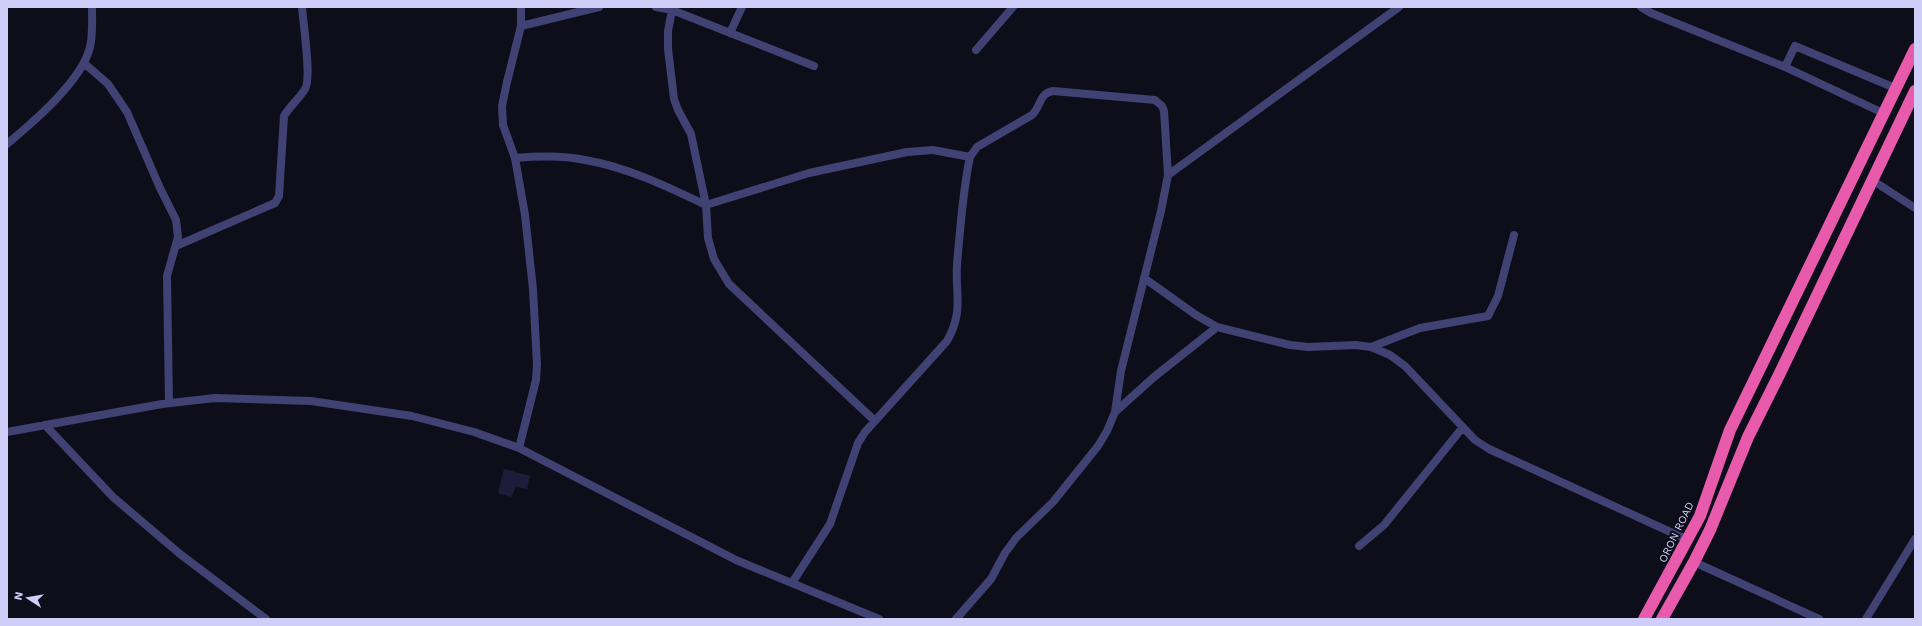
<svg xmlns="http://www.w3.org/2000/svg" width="1922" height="626" font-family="'Work Sans',sans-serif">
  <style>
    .building { fill: #1f1c39 }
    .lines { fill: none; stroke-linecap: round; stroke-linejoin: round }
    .street { stroke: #3f4273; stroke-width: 8 }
    .highway { stroke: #e75aac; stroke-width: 12 }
    .labels { text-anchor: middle; stroke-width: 4; stroke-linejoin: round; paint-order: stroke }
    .street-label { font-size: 11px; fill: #cecef8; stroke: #0e0e1b }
  </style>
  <rect width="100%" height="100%" fill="#0e0e1b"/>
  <!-- building -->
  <path class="building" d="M 504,469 L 530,476 L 527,489 L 516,487 L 511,497 L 498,493 Z"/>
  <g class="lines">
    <!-- street -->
    <path class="street" d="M 656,7 L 672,10 L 814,66
      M 1641,7 L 1651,13 L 1785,67 L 1883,113
      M 672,10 L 668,31 L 668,49 L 674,99 L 678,110 L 691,134 L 706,205 L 708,238 L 714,259 L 729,284 L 875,421
      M 521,26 L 599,7
      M 730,33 L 742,7
      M 976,50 L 1013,7
      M 84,63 L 108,84 L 127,112 L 160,188 L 176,220 L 178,237 L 167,276 L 169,403
      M 1785,67 L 1795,46 L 1895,88
      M 7,144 C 33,122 82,81 90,47 C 93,35 92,20 92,7
      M 515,158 C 539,156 562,155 585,160 C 627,167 668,187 706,205 L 809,173 L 907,152 L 933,150 L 970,157
      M 1168,175 L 1399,7
      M 1872,180 L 1915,208
      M 176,246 L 275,203 L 279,196 L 284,116 C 290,106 299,99 305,89 C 312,79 303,22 302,7
      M 1144,278 L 1196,315 L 1217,327 L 1290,345 L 1308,347 L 1356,345 L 1371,347 L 1390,355 L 1405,366 L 1475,440 L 1489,449 L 1688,540
      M 1371,347 L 1420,328 L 1488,316 L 1498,296 L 1514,235
      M 1115,412 L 1154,377 L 1217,327
      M 45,425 L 113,497 L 180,554 L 266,619
      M 7,432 L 162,404 L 215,398 L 311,401 L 412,416 L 474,432 L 519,448 L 736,560 L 879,619
      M 519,448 L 536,380 L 537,365 L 533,289 L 525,215 L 515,158 L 503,125 L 502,106 L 507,82 L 521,26 L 521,7
      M 1359,546 L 1384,525 L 1463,427
      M 1694,562 L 1819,619
      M 792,583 L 830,524 L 858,443 L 865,432 L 947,341 C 964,311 955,295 957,264 C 960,231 963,188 970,157 L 977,147 L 1032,115 C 1041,107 1039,93 1053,91 L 1155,100 L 1162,106 L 1164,111 L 1168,175 L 1161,211 L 1121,371 L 1115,412 L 1107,431 L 1098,446 L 1053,502 L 1016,538 L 1005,553 L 991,579 L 956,619
      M 1866,619 L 1915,539"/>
    <!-- highway -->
    <path class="highway" d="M 1644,619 L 1700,516 L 1730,430 L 1915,49
      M 1662,619 L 1694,562 L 1710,530 L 1748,437 L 1779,375 L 1915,91"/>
  </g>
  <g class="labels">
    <!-- street labels -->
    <g class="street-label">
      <text transform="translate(1676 532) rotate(-64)" y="4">ORON ROAD</text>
    </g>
  </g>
  <!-- border -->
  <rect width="1922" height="626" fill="none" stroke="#cecef8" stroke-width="16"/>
  <!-- north arrow -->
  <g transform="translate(28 598) rotate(282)" stroke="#0e0e1b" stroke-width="3" paint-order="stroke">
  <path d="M0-3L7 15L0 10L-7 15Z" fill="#cecef8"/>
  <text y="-6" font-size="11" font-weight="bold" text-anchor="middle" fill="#cecef8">N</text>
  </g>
</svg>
